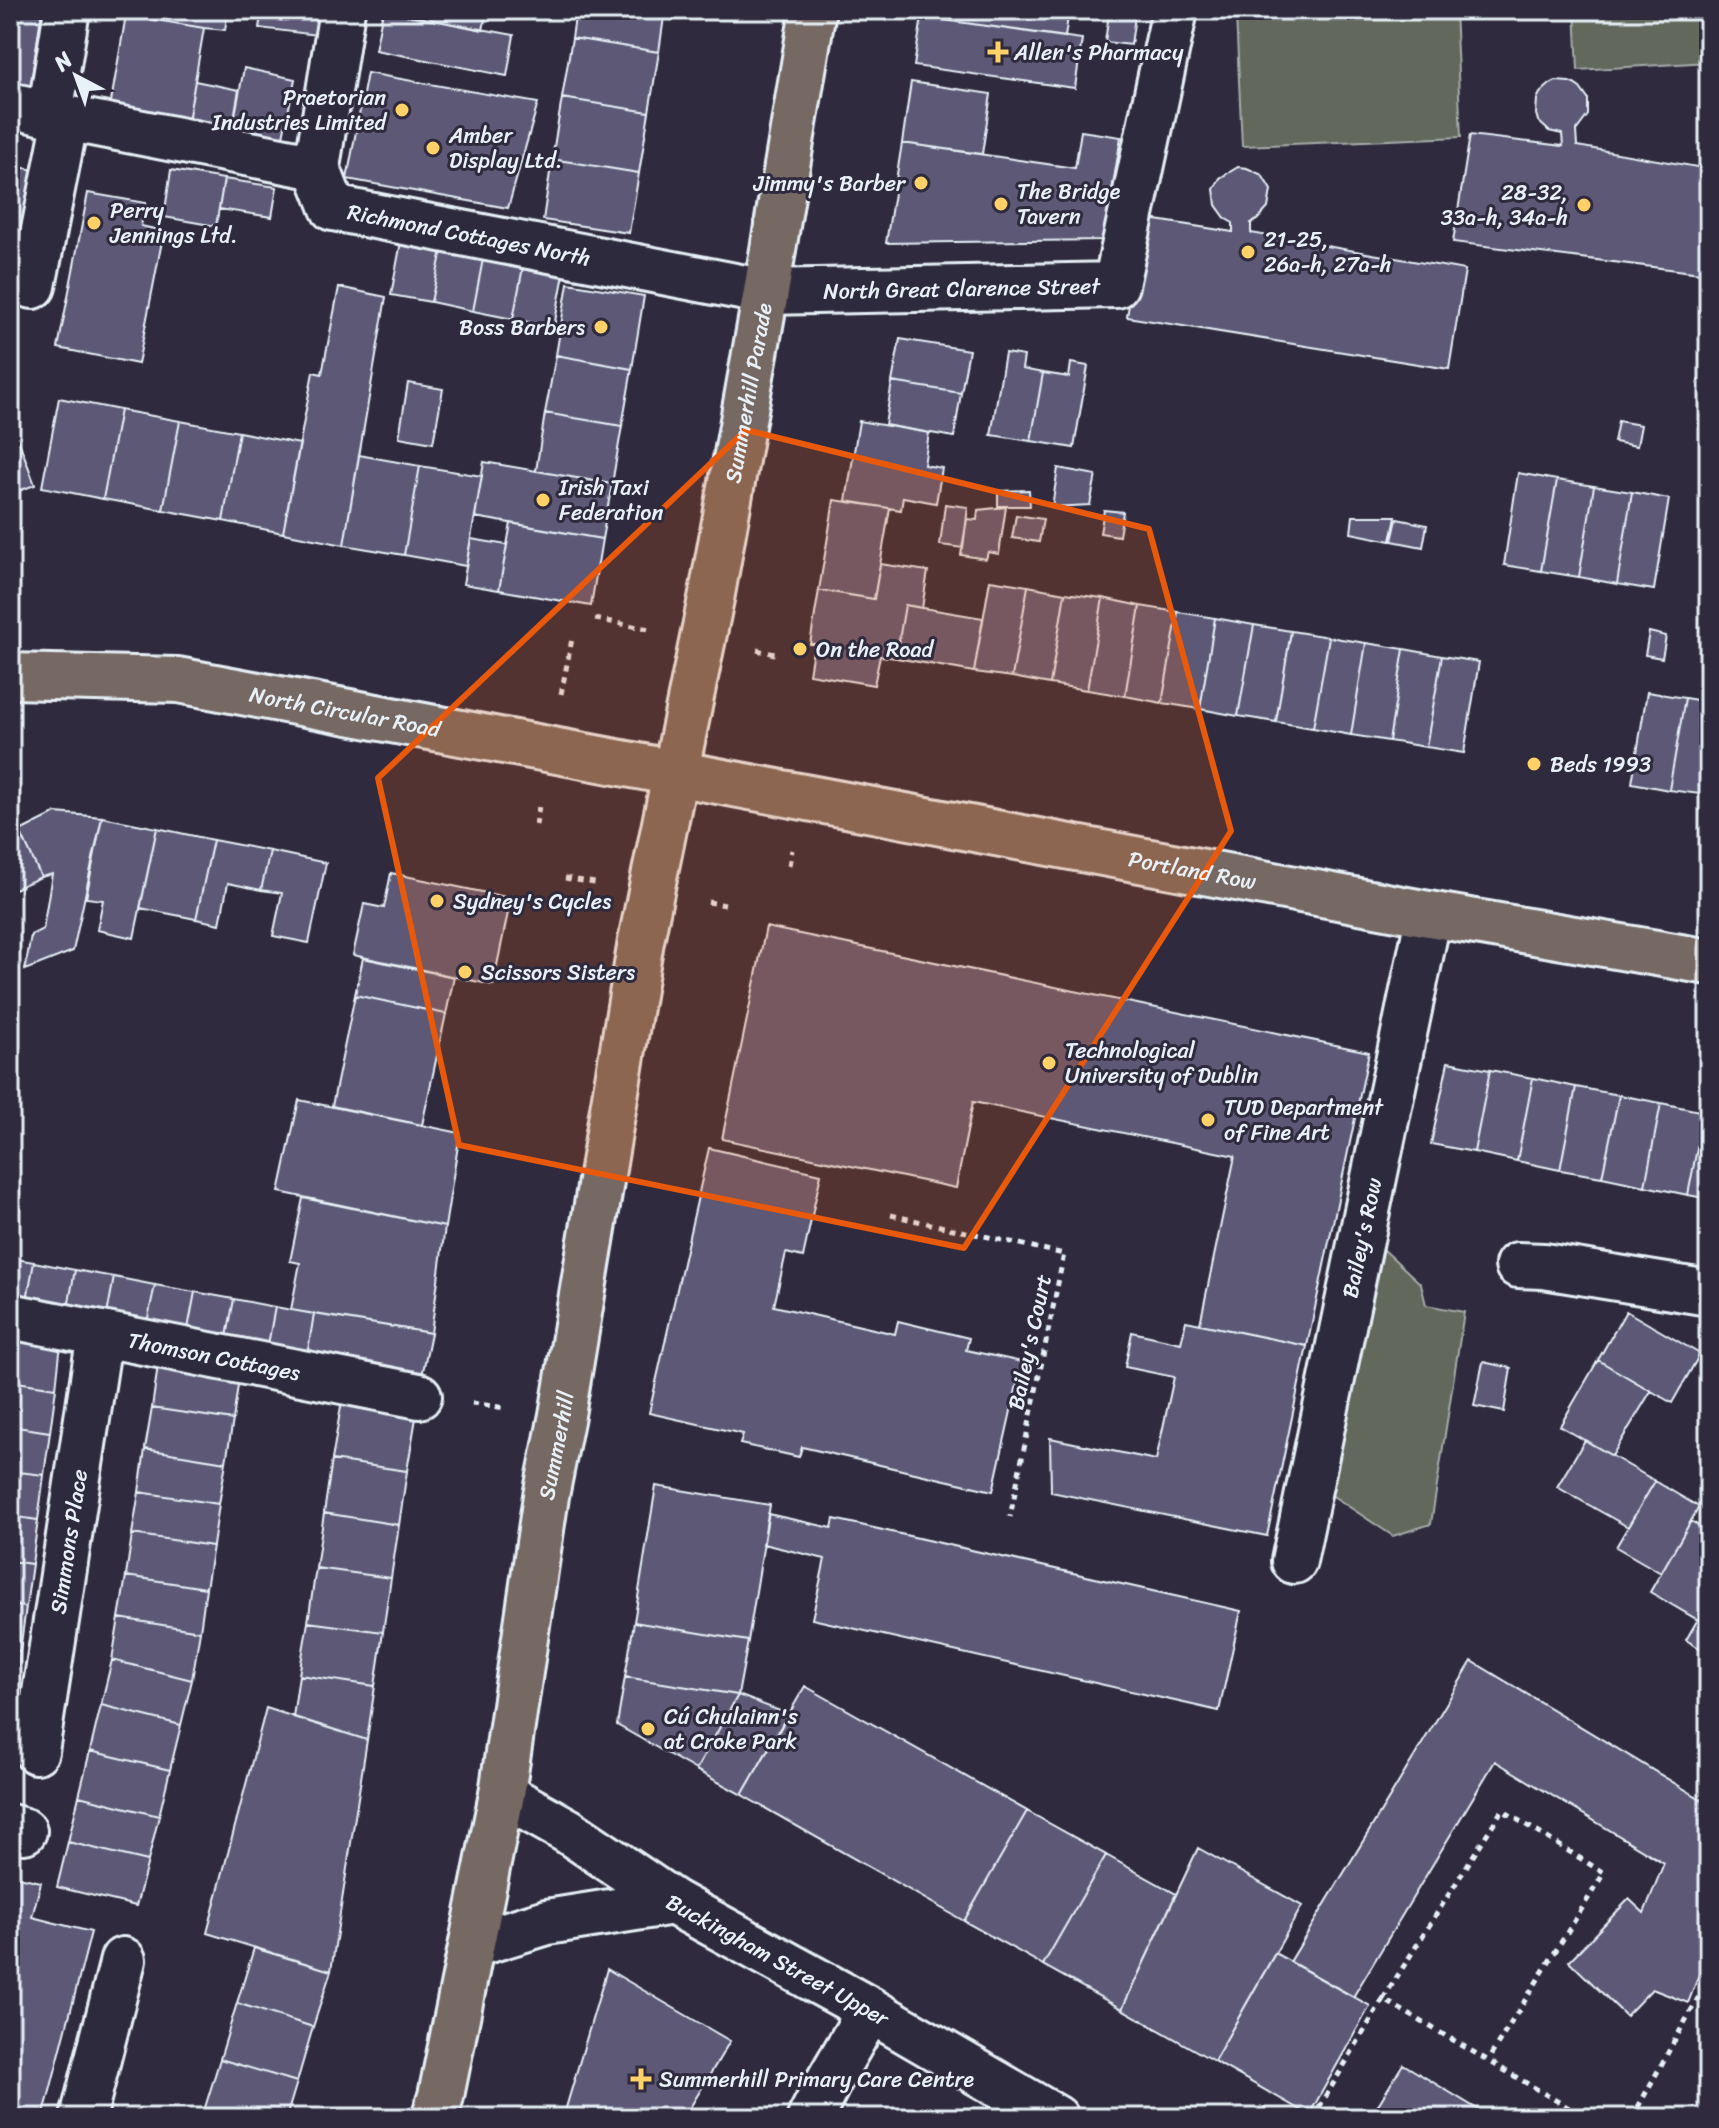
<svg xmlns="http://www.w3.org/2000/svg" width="1719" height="2128" font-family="Sriracha,sans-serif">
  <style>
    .green { fill: #62685b; stroke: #a5acaa; stroke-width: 2 }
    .building { fill: #5b5876; stroke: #e8f1f8; stroke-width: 2 }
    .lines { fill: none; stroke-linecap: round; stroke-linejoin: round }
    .minor-casing { stroke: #e8f1f8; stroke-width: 50 }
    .major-casing { stroke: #e8f1f8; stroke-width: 50 }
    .path { stroke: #e8f1f8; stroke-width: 5; stroke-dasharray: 6 6; stroke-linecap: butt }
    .minor { stroke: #2f2a3d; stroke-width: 44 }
    .major { stroke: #766964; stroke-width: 44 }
    .marked { fill: #e8590c; fill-opacity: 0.2; stroke: #e8590c; stroke-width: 6; stroke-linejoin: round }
    .poi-dot { fill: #ffd166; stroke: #2f2a3d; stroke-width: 3 }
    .labels { text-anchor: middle; stroke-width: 6; stroke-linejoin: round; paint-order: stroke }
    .poi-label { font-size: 22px; fill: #e8f1f8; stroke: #2f2a3d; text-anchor: start }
    .street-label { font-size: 22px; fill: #e8f1f8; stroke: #2f2a3d }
  </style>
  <rect width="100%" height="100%" fill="#2f2a3d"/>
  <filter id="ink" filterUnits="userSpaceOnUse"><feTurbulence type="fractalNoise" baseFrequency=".0125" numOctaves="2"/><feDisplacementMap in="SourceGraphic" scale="16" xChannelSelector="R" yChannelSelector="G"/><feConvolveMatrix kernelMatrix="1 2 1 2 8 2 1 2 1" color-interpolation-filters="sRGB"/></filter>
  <g filter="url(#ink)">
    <!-- green -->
    <path class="green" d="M 1360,10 L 1455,10 L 1461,137 L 1242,146 L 1236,15 Z
      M 1575,10 L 1709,10 L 1709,62 L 1578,70 Z
      M 1382,1248 L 1421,1284 L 1426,1305 L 1464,1312 L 1431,1524 L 1393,1536 L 1324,1490 Z"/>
    <!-- building -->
    <path class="building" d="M 10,10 L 42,10 L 30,90 L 10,87 Z
      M 126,10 L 228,10 L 225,30 L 204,28 L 126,15 Z
      M 262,10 L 321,10 L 317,35 L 259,28 Z
      M 383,10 L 487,10 L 483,30 Z
      M 576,10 L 665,10 L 659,52 L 572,38 Z
      M 923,10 L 1069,10 L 1065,37 L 922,17 Z
      M 383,11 L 514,35 L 507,76 L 375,50 Z
      M 1109,13 L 1135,16 L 1131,45 L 1105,42 Z
      M 126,15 L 204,28 L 186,133 L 108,119 Z
      M 922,17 L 1082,39 L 1075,88 L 914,66 Z
      M 572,38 L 659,52 L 649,112 L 562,98 Z
      M 244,68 L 295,79 L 280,151 L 230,141 Z
      M 367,73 L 538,103 L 508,208 L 347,179 Z
      M 195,81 L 239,90 L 230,141 L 186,133 Z
      M 1556,81 L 1569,82 L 1574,84 L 1580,88 L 1588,99 L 1588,115 L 1576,131 L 1577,146 L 1709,169 L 1709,274 L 1453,242 L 1470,135 L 1563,146 L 1562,134 L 1549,131 L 1538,121 L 1536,114 L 1537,99 L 1540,93 L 1550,84 Z
      M 911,82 L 991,94 L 982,154 L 902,143 Z
      M 562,98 L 649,112 L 639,173 L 552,159 Z
      M 1081,131 L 1121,137 L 1104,240 L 886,243 L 902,143 L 1075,168 Z
      M 552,159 L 639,173 L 629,233 L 543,220 Z
      M 10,165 L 44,172 L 32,234 L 10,229 Z
      M 1238,167 L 1247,168 L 1262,175 L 1271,190 L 1268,208 L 1257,220 L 1251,223 L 1251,233 L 1465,270 L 1449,369 L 1127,317 L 1143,218 L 1233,232 L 1233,223 L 1226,219 L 1216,205 L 1214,189 L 1220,178 Z
      M 171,170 L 224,179 L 216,226 L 164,217 Z
      M 224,179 L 277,187 L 272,217 L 219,209 Z
      M 88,193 L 146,203 L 141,226 L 164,231 L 138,364 L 58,348 Z
      M 401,242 L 442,250 L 431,302 L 391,295 Z
      M 442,250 L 483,259 L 473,311 L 431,302 Z
      M 483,259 L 523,267 L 513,319 L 473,311 Z
      M 523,267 L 564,274 L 554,327 L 513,319 Z
      M 568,283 L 644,296 L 632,369 L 556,355 Z
      M 339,287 L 386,297 L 344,545 L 283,533 L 313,372 L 322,374 Z
      M 900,339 L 969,350 L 961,393 L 892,382 Z
      M 1005,353 L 1024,356 L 1022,369 L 1043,373 L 1031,441 L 991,435 Z
      M 556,355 L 632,369 L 622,426 L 545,413 Z
      M 1071,363 L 1088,366 L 1074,448 L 1031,441 L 1043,373 L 1069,377 Z
      M 892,382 L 961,393 L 954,437 L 885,425 Z
      M 408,383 L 443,389 L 433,443 L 399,437 Z
      M 59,398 L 120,410 L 103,499 L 42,487 Z
      M 120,410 L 180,421 L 163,510 L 103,499 Z
      M 545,413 L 622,426 L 612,484 L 536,471 Z
      M 10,417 L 35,485 L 10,494 Z
      M 180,421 L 239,432 L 223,521 L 163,510 Z
      M 859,421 L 929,433 L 924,465 L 942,468 L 936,503 L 903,497 L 901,510 L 846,501 Z
      M 1618,421 L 1641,425 L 1637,446 L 1614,442 Z
      M 239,432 L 300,444 L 283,533 L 223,521 Z
      M 359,455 L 420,466 L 404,555 L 344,545 Z
      M 484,462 L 612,484 L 602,539 L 475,517 Z
      M 420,466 L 482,476 L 466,566 L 404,555 Z
      M 1058,468 L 1096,475 L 1090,505 L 1052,507 Z
      M 1518,473 L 1557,480 L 1541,571 L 1504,565 Z
      M 1557,480 L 1594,486 L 1579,577 L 1541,571 Z
      M 1594,486 L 1632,492 L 1617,584 L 1579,577 Z
      M 1029,490 L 1030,506 L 998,506 L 998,491 Z
      M 1632,492 L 1669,499 L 1654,590 L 1617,584 Z
      M 834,500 L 890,508 L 874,599 L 819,590 Z
      M 945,504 L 968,507 L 963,548 L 940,545 Z
      M 1006,507 L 999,554 L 988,552 L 986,559 L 961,555 L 967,519 L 977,520 L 978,510 Z
      M 1104,510 L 1123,512 L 1119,536 L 1100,533 Z
      M 1016,515 L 1043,519 L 1039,542 L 1012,538 Z
      M 1353,516 L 1396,516 L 1391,541 L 1351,533 Z
      M 1397,519 L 1427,525 L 1423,547 L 1392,541 Z
      M 511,523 L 602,539 L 591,606 L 499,590 Z
      M 471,539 L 507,545 L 499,590 L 463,584 Z
      M 880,564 L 928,571 L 922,608 L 905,605 L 896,658 L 880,656 L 874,685 L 809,674 L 814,644 L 810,644 L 819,590 L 874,599 Z
      M 990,580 L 1028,586 L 1012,677 L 974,672 Z
      M 1028,586 L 1065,593 L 1050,684 L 1012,677 Z
      M 1065,593 L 1103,598 L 1087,690 L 1050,684 Z
      M 1103,598 L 1140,606 L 1125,696 L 1087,690 Z
      M 905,605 L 983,618 L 974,672 L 896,658 Z
      M 1140,606 L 1178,612 L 1162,703 L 1125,696 Z
      M 1178,612 L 1215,618 L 1200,709 L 1162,703 Z
      M 1215,618 L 1254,625 L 1238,716 L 1200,709 Z
      M 1254,625 L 1291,631 L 1276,722 L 1238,716 Z
      M 1291,631 L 1329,637 L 1313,728 L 1276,722 Z
      M 1649,632 L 1666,636 L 1662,658 L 1645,655 Z
      M 1329,637 L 1366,643 L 1351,735 L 1313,728 Z
      M 1366,643 L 1404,649 L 1389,741 L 1351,735 Z
      M 1404,649 L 1442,656 L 1426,747 L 1389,741 Z
      M 1442,656 L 1479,662 L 1464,753 L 1426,747 Z
      M 1647,692 L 1685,698 L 1669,790 L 1632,783 Z
      M 1685,698 L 1709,702 L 1709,782 L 1707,795 L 1669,790 Z
      M 56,813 L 102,817 L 73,951 L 25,970 L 31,935 L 43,929 L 52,874 L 41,877 L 20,831 Z
      M 102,817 L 157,828 L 134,938 L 97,930 L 103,900 L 86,898 Z
      M 157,828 L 213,840 L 196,919 L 140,908 Z
      M 20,831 L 41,877 L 10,891 L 10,835 Z
      M 213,840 L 270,851 L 261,890 L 228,883 L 220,924 L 196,919 Z
      M 270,851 L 326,863 L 309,943 L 273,936 L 282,893 L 261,890 Z
      M 391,873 L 511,898 L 493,985 L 353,955 L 364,904 L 384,908 Z
      M 766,927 L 1369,1052 L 1307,1346 L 1200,1324 L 1235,1156 L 973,1102 L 956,1188 L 722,1139 Z
      M 363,958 L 454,977 L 446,1014 L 355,995 Z
      M 355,995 L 446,1014 L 422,1125 L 332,1106 Z
      M 1448,1062 L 1490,1070 L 1474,1152 L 1431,1144 Z
      M 1490,1070 L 1533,1078 L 1517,1161 L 1474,1152 Z
      M 1533,1078 L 1576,1087 L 1560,1170 L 1517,1161 Z
      M 1576,1087 L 1619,1095 L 1602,1177 L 1560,1170 Z
      M 1619,1095 L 1661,1103 L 1645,1186 L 1602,1177 Z
      M 299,1100 L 460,1133 L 445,1227 L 279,1192 Z
      M 1661,1103 L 1704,1112 L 1688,1195 L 1645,1186 Z
      M 1704,1112 L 1709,1113 L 1709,1199 L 1688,1195 Z
      M 709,1148 L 821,1174 L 803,1257 L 786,1253 L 774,1306 L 895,1334 L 898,1321 L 969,1338 L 966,1350 L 1022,1362 L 993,1491 L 802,1447 L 799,1457 L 740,1444 L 743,1434 L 649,1413 Z
      M 303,1198 L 445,1227 L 431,1333 L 291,1310 L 300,1263 L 290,1261 Z
      M 10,1258 L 34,1262 L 26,1305 L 10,1302 Z
      M 34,1262 L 75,1270 L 67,1313 L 26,1305 Z
      M 75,1270 L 114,1277 L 106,1320 L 67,1313 Z
      M 114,1277 L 155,1285 L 146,1327 L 106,1320 Z
      M 155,1285 L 195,1292 L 187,1334 L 146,1327 Z
      M 195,1292 L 234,1299 L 226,1342 L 187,1334 Z
      M 234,1299 L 275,1307 L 267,1350 L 226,1342 Z
      M 275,1307 L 314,1314 L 307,1356 L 267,1350 Z
      M 1626,1311 L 1700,1354 L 1672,1403 L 1598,1360 Z
      M 314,1314 L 431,1333 L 422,1376 L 307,1356 Z
      M 1186,1321 L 1307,1346 L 1267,1536 L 1051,1492 L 1050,1438 L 1156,1460 L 1174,1377 L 1125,1367 L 1132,1332 L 1181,1343 Z
      M 10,1336 L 61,1343 L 56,1388 L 10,1381 Z
      M 1598,1360 L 1651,1391 L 1612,1456 L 1560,1426 Z
      M 1483,1362 L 1511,1368 L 1504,1412 L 1474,1406 Z
      M 158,1365 L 239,1378 L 233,1420 L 152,1408 Z
      M 10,1381 L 56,1388 L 50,1432 L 10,1426 Z
      M 342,1400 L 416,1418 L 407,1471 L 332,1460 Z
      M 152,1408 L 233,1420 L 226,1462 L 145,1449 Z
      M 10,1426 L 50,1432 L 44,1475 L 10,1471 Z
      M 1585,1440 L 1655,1481 L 1628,1527 L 1557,1487 Z
      M 145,1449 L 226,1462 L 219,1504 L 139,1492 Z
      M 332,1460 L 407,1471 L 399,1525 L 324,1513 Z
      M 10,1471 L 44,1475 L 38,1520 L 10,1516 Z
      M 1655,1481 L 1699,1507 L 1661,1573 L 1616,1547 Z
      M 656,1486 L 770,1505 L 748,1641 L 634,1622 Z
      M 139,1492 L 219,1504 L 213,1546 L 132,1534 Z
      M 324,1513 L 399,1525 L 391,1578 L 316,1568 Z
      M 768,1514 L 832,1528 L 834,1519 L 1241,1611 L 1219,1711 L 812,1619 L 825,1559 L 763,1544 Z
      M 10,1516 L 38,1520 L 32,1564 L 10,1561 Z
      M 1691,1521 L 1709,1532 L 1709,1600 L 1698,1620 L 1650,1592 Z
      M 132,1534 L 213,1546 L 206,1588 L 126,1576 Z
      M 10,1561 L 32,1564 L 26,1607 L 10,1605 Z
      M 316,1568 L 391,1578 L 383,1632 L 308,1622 Z
      M 126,1576 L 206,1588 L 200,1631 L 119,1618 Z
      M 1709,1600 L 1709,1654 L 1686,1640 Z
      M 10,1605 L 26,1607 L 20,1651 L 10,1650 Z
      M 119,1618 L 200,1631 L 192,1680 L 112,1660 Z
      M 308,1622 L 383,1632 L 375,1686 L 299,1675 Z
      M 634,1622 L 748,1641 L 738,1695 L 625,1677 Z
      M 10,1650 L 20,1651 L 15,1696 L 10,1695 Z
      M 112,1660 L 192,1680 L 181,1725 L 101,1705 Z
      M 1472,1661 L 1709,1804 L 1709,1949 L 1688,2003 L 1652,1989 L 1626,2016 L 1569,1961 L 1629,1899 L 1644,1913 L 1664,1863 L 1495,1761 L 1353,1997 L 1290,1962 Z
      M 299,1675 L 375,1686 L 367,1740 L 293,1717 Z
      M 625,1677 L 738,1695 L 696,1770 L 617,1725 Z
      M 805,1686 L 1027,1811 L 964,1921 L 742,1795 Z
      M 738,1695 L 788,1714 L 742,1795 L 696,1770 Z
      M 101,1705 L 181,1725 L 170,1770 L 90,1751 Z
      M 266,1708 L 367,1740 L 331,1971 L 207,1933 Z
      M 90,1751 L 170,1770 L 159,1816 L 79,1796 Z
      M 79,1796 L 159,1816 L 148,1861 L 68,1842 Z
      M 1027,1811 L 1106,1855 L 1043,1965 L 964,1921 Z
      M 68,1842 L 148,1861 L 136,1906 L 57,1887 Z
      M 1198,1848 L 1302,1906 L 1214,2061 L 1122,2009 Z
      M 1106,1855 L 1176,1894 L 1122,2009 L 1043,1965 Z
      M 10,1875 L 41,1882 L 32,1917 L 91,1932 L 43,2118 L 10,2118 Z
      M 254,1948 L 331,1971 L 313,2027 L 237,2003 Z
      M 1275,1953 L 1370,2006 L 1309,2115 L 1214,2061 Z
      M 607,1969 L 730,2041 L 685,2116 L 690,2118 L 563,2118 Z
      M 237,2003 L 313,2027 L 297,2082 L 220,2059 Z
      M 220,2059 L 297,2082 L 286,2118 L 215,2118 L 203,2114 Z
      M 1403,2064 L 1492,2118 L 1370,2118 Z"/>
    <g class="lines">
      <!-- minor casing -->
      <g class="minor-casing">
        <g id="minor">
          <path id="s1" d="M 10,105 L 66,118 L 317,167 L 333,208 L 766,292 L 1116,285 L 1175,10"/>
          <path d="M 50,114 L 67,10"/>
          <path d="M 317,167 L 342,10"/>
          <path d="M 10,280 L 33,286 L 66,118"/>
          <path d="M 1518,1265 L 1544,1266 L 1709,1293"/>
          <path id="s2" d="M 10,1316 L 419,1396"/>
          <path id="s3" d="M 1294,1561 L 1429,914"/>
          <path id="s4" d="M 36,1751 L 100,1334"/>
          <path id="s5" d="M 502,1794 L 568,1831 L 673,1902 L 870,2010 L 1056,2118"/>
          <path d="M 10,1827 L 24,1831"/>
          <path d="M 472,1945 L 547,1922 L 673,1902"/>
          <path d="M 83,2118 L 123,1960"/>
          <path d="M 810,2118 L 830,2079 L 870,2010"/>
        </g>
      </g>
      <!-- major casing -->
      <g class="major-casing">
        <g id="major">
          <path id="s6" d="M 10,676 L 178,680 L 1429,914 L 1709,962"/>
          <path id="s7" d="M 434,2118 L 441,2096 L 502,1794 L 546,1496 L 562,1415 L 641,941 L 712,594 L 766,292 L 813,10"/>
        </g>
      </g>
      <!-- path -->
      <path class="path" d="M 595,619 L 649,629
        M 757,650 L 779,655
        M 561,694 L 572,639
        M 536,825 L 539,806
        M 789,865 L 792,850
        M 565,878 L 595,883
        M 708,902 L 725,905
        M 891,1215 L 1064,1254 L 1010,1517
        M 472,1403 L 505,1408
        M 1383,1999 L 1502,1810 L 1604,1873 L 1488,2060
        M 1313,2118 L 1383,1999 L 1586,2118
        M 1632,2118 L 1709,1978"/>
      <!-- minor -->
      <use href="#minor" class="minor"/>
      <!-- major -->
      <use href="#major" class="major"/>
    </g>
  </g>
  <!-- marked area -->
  <path class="marked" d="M 746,430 L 1149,529 L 1231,831 L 964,1248 L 459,1145 L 378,778 Z"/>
  <!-- markers -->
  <g class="poi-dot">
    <path d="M994 40h8v8h8v8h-8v8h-8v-8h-8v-8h8z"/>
    <circle cx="402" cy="110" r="8"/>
    <circle cx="433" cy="148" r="8"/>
    <circle cx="921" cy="183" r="8"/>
    <circle cx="1001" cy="204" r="8"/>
    <circle cx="1584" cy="205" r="8"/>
    <circle cx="94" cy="223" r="8"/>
    <circle cx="1248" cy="252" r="8"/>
    <circle cx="601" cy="327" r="8"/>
    <circle cx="543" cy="500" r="8"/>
    <circle cx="800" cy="649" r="8"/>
    <circle cx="1534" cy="764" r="8"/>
    <circle cx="437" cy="901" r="8"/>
    <circle cx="465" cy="972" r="8"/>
    <circle cx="1049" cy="1063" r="8"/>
    <circle cx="1208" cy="1120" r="8"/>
    <circle cx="648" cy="1729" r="8"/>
    <path d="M637 2067h8v8h8v8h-8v8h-8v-8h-8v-8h8z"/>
  </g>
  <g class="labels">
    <!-- poi labels -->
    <g class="poi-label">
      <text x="1014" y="60">Allen's Pharmacy</text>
      <text x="386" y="105" text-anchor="end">Praetorian<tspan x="386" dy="25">Industries Limited</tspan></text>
      <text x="449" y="143">Amber<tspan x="449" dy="25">Display Ltd.</tspan></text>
      <text x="905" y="191" text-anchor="end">Jimmy's Barber</text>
      <text x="1017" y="199">The Bridge<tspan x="1017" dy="25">Tavern</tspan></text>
      <text x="1568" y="200" text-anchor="end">28-32,<tspan x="1568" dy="25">33a-h, 34a-h</tspan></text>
      <text x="110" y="218">Perry<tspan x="110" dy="25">Jennings Ltd.</tspan></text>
      <text x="1264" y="247">21-25,<tspan x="1264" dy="25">26a-h, 27a-h</tspan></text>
      <text x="585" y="335" text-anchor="end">Boss Barbers</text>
      <text x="559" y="495">Irish Taxi<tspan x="559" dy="25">Federation</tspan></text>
      <text x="816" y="657">On the Road</text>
      <text x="1550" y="772">Beds 1993</text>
      <text x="453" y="909">Sydney's Cycles</text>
      <text x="481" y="980">Scissors Sisters</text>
      <text x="1065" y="1058">Technological<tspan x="1065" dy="25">University of Dublin</tspan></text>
      <text x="1224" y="1115">TUD Department<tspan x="1224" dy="25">of Fine Art</tspan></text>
      <text x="664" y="1724">Cú Chulainn's<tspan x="664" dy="25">at Croke Park</tspan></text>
      <text x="659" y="2087">Summerhill Primary Care Centre</text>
    </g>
    <!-- street labels -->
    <g class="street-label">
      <text dy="8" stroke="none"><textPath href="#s1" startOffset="496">Richmond Cottages North</textPath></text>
      <text dy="8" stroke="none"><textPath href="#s1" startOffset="994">North Great Clarence Street</textPath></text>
      <text dy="8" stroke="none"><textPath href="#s7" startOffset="1754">Summerhill Parade</textPath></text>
      <text dy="8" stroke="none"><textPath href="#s6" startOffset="338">North Circular Road</textPath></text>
      <text dy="8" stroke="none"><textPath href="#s6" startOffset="1200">Portland Row</textPath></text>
      <text dy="8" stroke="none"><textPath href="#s3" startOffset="330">Bailey's Row</textPath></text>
      <text transform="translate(1029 1342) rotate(-78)" y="8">Bailey's Court</text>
      <text dy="8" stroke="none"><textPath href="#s2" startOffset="208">Thomson Cottages</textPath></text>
      <text dy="8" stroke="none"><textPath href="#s7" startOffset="684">Summerhill</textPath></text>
      <text dy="8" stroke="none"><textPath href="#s4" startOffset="212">Simmons Place</textPath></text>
      <text dy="8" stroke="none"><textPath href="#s5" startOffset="322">Buckingham Street Upper</textPath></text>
    </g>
  </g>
  <!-- margin -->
  <rect width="1719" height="2128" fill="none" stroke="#2f2a3d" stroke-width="40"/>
  <rect x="20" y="20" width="1679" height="2088" fill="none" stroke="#e8f1f8" stroke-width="3" filter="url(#ink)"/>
  <!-- north arrow -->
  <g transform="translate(76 76) rotate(319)" stroke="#2f2a3d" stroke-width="6" paint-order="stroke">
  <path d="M0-6L14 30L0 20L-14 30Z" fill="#e8f1f8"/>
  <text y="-12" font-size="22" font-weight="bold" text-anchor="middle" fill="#e8f1f8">N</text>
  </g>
</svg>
